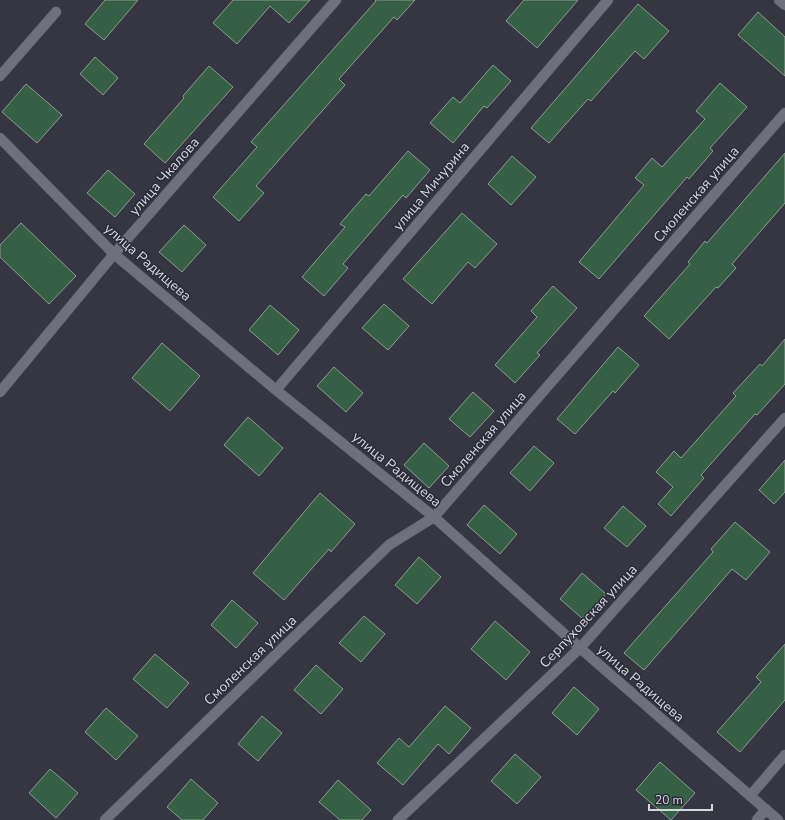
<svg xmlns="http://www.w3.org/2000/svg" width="785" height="820" font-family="'Nunito Sans',sans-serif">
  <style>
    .building { fill: #366045; stroke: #8d9c91 }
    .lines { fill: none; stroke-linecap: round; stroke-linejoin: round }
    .street-casing { stroke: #545460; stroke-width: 11 }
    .street { stroke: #6f707e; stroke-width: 10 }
    .labels { text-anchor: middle; stroke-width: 3; stroke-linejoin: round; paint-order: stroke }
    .street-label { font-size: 14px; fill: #d6d6df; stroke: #2c2c39 }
  </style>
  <rect width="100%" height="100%" fill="#363643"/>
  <!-- building -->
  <path class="building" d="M 105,0 L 138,0 L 104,40 L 85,24 Z
    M 233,0 L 310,0 L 289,23 L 270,6 L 237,44 L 213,23 Z
    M 375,0 L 415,0 L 397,20 L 394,17 L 339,79 L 345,85 L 256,186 L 264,193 L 239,221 L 213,197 L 257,147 L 251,142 L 376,1 Z
    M 524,0 L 578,0 L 537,48 L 506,21 Z
    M 638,4 L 669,31 L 644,59 L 635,51 L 591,101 L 588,99 L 549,143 L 531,128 Z
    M 758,12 L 785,37 L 785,76 L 738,35 Z
    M 95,57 L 118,78 L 103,95 L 80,74 Z
    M 493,65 L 511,81 L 487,108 L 484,106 L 453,143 L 430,123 L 453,97 L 460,103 Z
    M 209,66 L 233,87 L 165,163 L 144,144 L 184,98 L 183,96 Z
    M 720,83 L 747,107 L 710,148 L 713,151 L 689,179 L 687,177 L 599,279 L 579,262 L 644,185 L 635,178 L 652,158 L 662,167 L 705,119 L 696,111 Z
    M 26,84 L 62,115 L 37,143 L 2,112 Z
    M 408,151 L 430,170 L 406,198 L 403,195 L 343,264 L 348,268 L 324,296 L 302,277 L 345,227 L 340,224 L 366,194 L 369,196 Z
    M 785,153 L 785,203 L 732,264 L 736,268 L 718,288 L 716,287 L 669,339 L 644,316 L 690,264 L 688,262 L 705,241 L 707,243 Z
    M 512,156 L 536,177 L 511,205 L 488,184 Z
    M 108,170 L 135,194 L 115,217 L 87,193 Z
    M 462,213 L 497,244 L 475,268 L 468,262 L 432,304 L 403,279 Z
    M 21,223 L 76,276 L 49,304 L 0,257 L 0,245 Z
    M 184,225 L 206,245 L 182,272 L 159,252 Z
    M 553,286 L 577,308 L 537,353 L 540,355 L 515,383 L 495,365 L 537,317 L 531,311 Z
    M 384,304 L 409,326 L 388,350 L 362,328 Z
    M 270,305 L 299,330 L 278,355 L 249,330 Z
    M 785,339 L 785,384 L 757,415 L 755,414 L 701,475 L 704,478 L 671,516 L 658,504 L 673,487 L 656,472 L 674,451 L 681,458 L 736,396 L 733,393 L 760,364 L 762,366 Z
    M 162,343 L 200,376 L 170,411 L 132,378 Z
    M 618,347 L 639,365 L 615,393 L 613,391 L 575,434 L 557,419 Z
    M 334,367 L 363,393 L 346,412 L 317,386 Z
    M 473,392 L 494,411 L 470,437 L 449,419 Z
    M 248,417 L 283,448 L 259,476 L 224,445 Z
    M 424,443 L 449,466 L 429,488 L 404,465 Z
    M 534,446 L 554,463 L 530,491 L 510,473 Z
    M 785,460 L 785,492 L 774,504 L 759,490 Z
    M 320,493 L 355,524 L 331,552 L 329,549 L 284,600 L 253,573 Z
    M 484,505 L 517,534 L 500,554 L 467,525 Z
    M 623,506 L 646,526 L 627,547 L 604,528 Z
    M 735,522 L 770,552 L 746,580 L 732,569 L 644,670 L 624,653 L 713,552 L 711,549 Z
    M 419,557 L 441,577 L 417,604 L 395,585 Z
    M 582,573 L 606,594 L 584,620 L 560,599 Z
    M 232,600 L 258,623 L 236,648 L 211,625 Z
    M 364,616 L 385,634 L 361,662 L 339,643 Z
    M 495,621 L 530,652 L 506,680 L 471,649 Z
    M 785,644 L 785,700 L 740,752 L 717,732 L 761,682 L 756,677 Z
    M 155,654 L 189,683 L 167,708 L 133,679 Z
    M 316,665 L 343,689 L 321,714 L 294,690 Z
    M 574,687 L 599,709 L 577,735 L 552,713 Z
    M 445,706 L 471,728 L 449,754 L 438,744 L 403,785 L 377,763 L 399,738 L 409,747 Z
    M 106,708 L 138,736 L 116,760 L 85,732 Z
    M 262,716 L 282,733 L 258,761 L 238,744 Z
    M 515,754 L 541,777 L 517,804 L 491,781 Z
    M 660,762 L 695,793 L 671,820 L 636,790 Z
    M 50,769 L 78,793 L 56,818 L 29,793 Z
    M 191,779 L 218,803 L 203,820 L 182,820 L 167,807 Z
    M 338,780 L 371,810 L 362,820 L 340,820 L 319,802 Z"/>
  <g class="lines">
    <!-- street casing -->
    <g class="street-casing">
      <path id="street" d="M 779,0 L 785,5
        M 0,76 L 56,12
        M 0,138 L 114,254 L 276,390 L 434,517 L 580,648 L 778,820
        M 276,390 L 608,0
        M 0,392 L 114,254 L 336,0
        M 750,796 L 785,755
        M 105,820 L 389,545 L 434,517 L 785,113
        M 398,820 L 580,648 L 785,418
        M 757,820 L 766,809"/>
    </g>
    <!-- street -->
    <use href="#street" class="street"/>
  </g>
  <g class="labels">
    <!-- street labels -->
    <g class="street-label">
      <text transform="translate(164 176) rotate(-49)" y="5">улица Чкалова</text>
      <text transform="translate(431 186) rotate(-50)" y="5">улица Мичурина</text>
      <text transform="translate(696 194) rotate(-49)" y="5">Смоленская улица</text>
      <text transform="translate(148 262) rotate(41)" y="5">улица Радищева</text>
      <text transform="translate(483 439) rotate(-49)" y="5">Смоленская улица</text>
      <text transform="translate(397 469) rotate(39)" y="5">улица Радищева</text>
      <text transform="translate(588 616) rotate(-47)" y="5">Серпуховская улица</text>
      <text transform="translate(250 660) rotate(-44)" y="5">Смоленская улица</text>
      <text transform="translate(641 683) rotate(41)" y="5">улица Радищева</text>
    </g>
  </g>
  <!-- scale -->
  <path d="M649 804v6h63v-6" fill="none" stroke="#d6d6df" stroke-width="2"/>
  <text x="655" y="804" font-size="12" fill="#d6d6df" stroke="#2c2c39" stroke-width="3" paint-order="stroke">20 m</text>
</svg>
